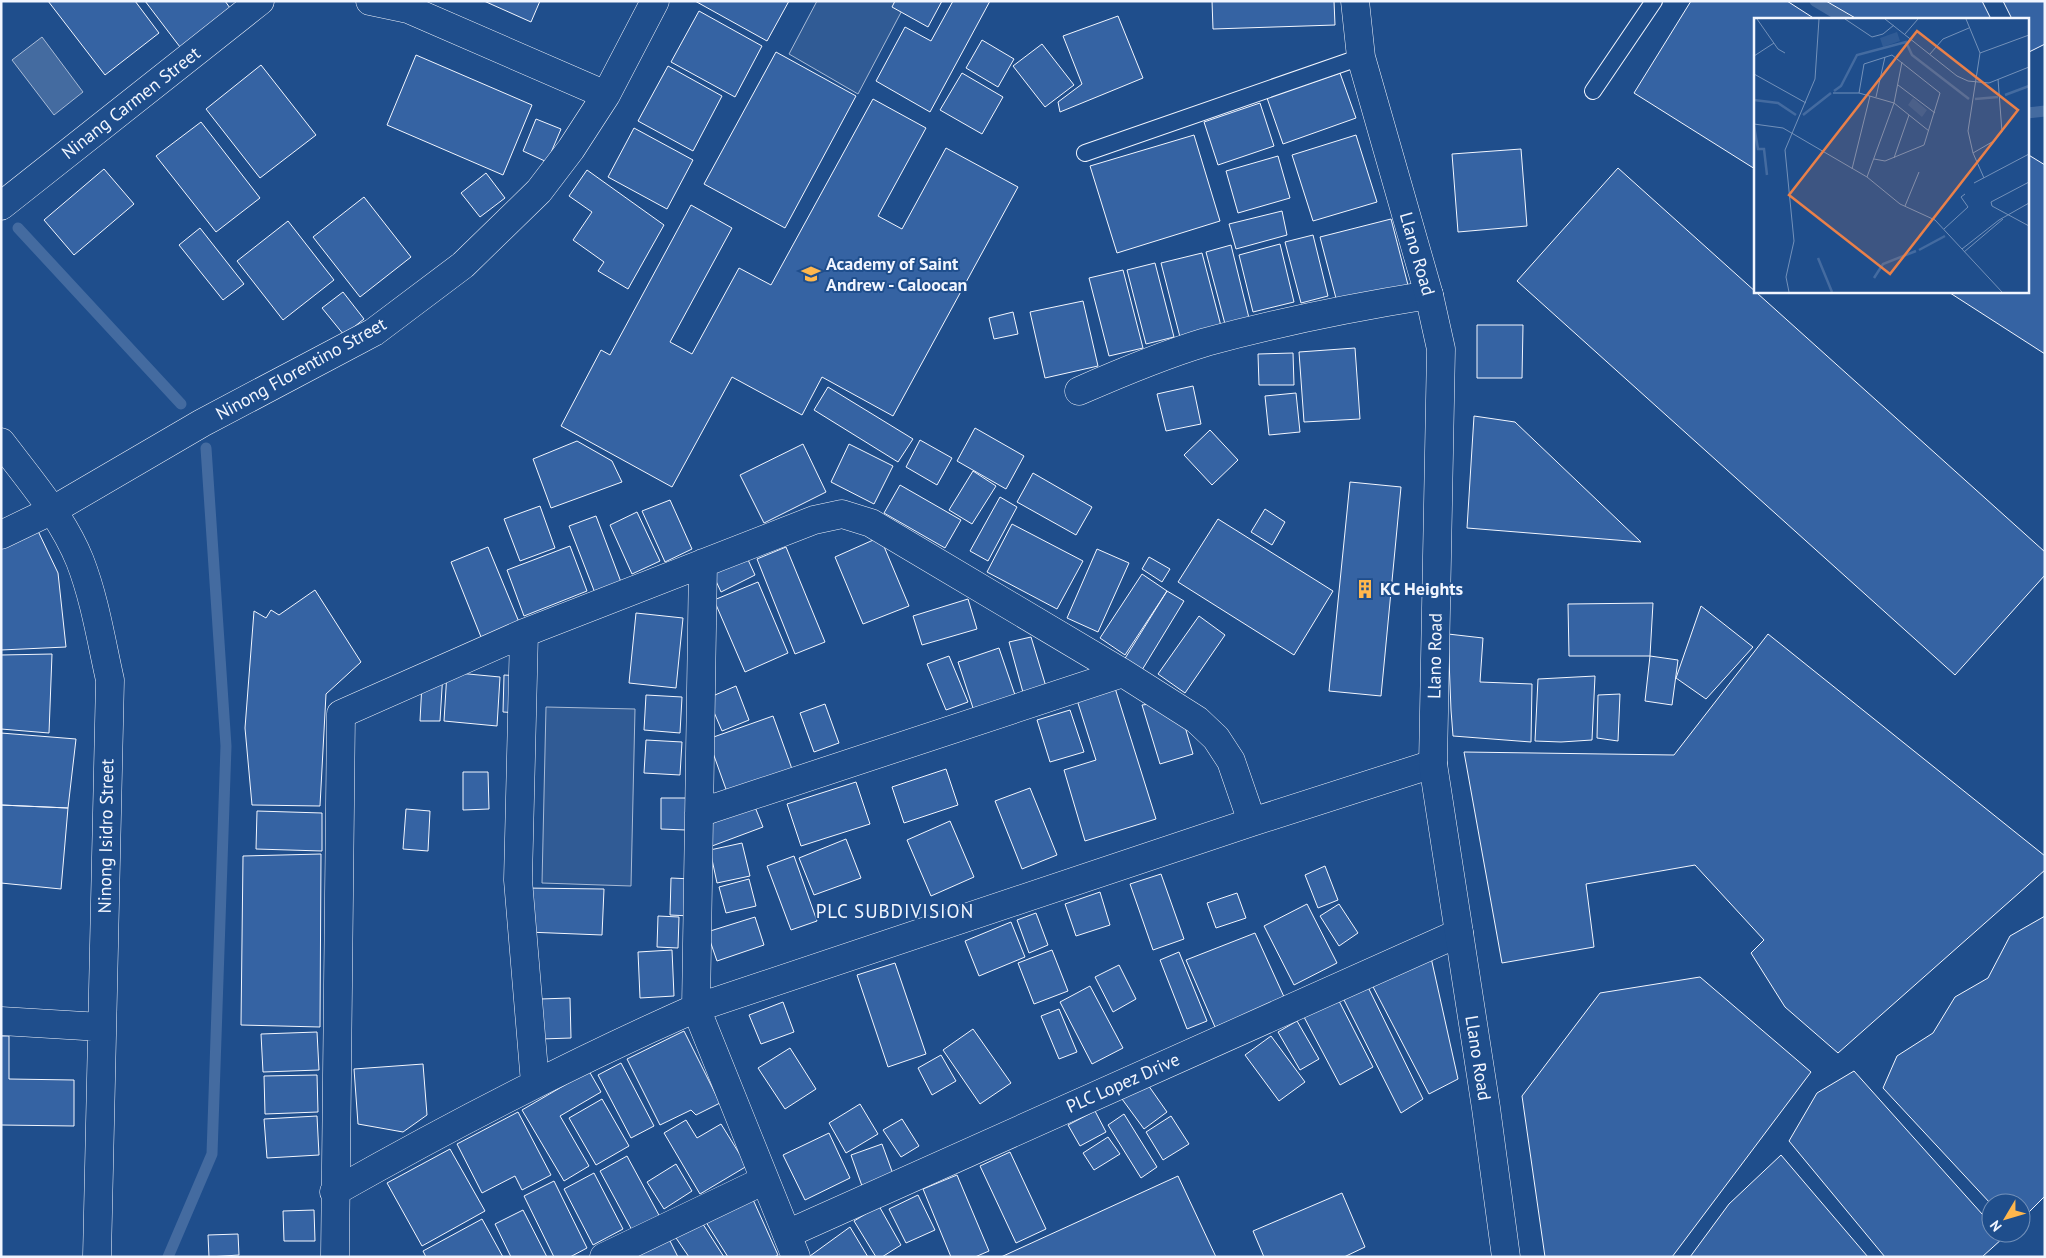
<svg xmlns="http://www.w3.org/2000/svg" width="2046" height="1258" font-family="'PT Sans',sans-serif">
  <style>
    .green { fill: #305b95; stroke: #a8bbd7 }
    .water { fill: #446ba0; stroke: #a8bbd7 }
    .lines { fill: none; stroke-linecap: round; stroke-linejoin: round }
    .stream { stroke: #446ba0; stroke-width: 11 }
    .building { fill: #3563a3; stroke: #f2f6ff }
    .lane-casing { stroke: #f2f6ff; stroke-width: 18 }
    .street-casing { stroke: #f2f6ff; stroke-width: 29 }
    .secondary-casing { stroke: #f2f6ff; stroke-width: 29 }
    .lane { stroke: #1f4e8c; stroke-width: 16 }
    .street { stroke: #1f4e8c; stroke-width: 28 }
    .secondary { stroke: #1f4e8c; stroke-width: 28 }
    .labels { text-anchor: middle; stroke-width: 4; stroke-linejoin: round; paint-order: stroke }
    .street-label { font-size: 18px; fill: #f2f6ff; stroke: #1f4e8c }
    .poi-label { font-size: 18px; font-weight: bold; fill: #f2f6ff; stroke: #1f4e8c; text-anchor: start }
    .neighbourhood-label { font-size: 19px; letter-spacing: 1px; fill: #f2f6ff; stroke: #1f4e8c }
    .inset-river { fill: none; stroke: #446ba0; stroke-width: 2.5 }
    .inset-road { fill: none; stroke: #7391ba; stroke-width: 1 }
    .view { fill: #ea8049; fill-opacity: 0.15; stroke: #ea8049; stroke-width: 2.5 }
    .inset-edge { fill: none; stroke: #f2f6ff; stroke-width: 2.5 }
  </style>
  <rect width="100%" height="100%" fill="#1f4e8c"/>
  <!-- green -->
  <path class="green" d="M 817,1 L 907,1 L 858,94 L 789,54 Z
    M 546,707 L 635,709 L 631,886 L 542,883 Z"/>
  <!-- water -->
  <path class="water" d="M 42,37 L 83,92 L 54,115 L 12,60 Z"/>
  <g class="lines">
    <!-- stream -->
    <path class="stream" d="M 1815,1 L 1845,19
      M 2027,113 L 2045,111
      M 18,228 L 181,404
      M 168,1257 L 212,1154 L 226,746 L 206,448"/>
  </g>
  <!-- building -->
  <path class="building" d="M 48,1 L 135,1 L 159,33 L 105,75 Z
    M 145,1 L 225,1 L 230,8 L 180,47 Z
    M 484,1 L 540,1 L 531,22 Z
    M 695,1 L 789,1 L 767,41 Z
    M 895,1 L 942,1 L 928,27 L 892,7 Z
    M 953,1 L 990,1 L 930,112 L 876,81 L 905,27 L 931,41 Z
    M 1212,1 L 1334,1 L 1335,25 L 1213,29 Z
    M 1691,1 L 1787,1 L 1815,19 L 1755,19 L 1755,169 L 1634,93 Z
    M 1826,1 L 1982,1 L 1991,19 L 1857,19 Z
    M 2003,1 L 2045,1 L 2045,44 L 2029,52 L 2027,49 L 2027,19 L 2012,19 Z
    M 699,11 L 762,46 L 735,97 L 671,62 Z
    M 1118,16 L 1143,78 L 1060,112 L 1058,102 L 1082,84 L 1063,36 Z
    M 982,40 L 1014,59 L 998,87 L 966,68 Z
    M 1042,44 L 1074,85 L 1045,107 L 1013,66 Z
    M 776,52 L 856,96 L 785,228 L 704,184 Z
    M 416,55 L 532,105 L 503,175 L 387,125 Z
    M 261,65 L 316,135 L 260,178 L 206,109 Z
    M 668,66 L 722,96 L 693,151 L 638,121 Z
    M 962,73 L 1003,97 L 982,134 L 940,110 Z
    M 1340,73 L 1356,118 L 1283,144 L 1267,98 Z
    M 873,99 L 926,128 L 878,216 L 902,229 L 946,148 L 1018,187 L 893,416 L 822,377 L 802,415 L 732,377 L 672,487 L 561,426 L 601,350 L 610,355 L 691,205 L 732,228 L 670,342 L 692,354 L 739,268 L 771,285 Z
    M 1260,103 L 1274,146 L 1218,165 L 1204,122 Z
    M 536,119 L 561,129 L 547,162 L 523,151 Z
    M 201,122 L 260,198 L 216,232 L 156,156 Z
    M 634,128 L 693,160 L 667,209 L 608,177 Z
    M 1194,135 L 1220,221 L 1117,253 L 1090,166 Z
    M 1356,135 L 1377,202 L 1313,221 L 1292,155 Z
    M 1521,149 L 1527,226 L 1458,232 L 1452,154 Z
    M 2027,154 L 2045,165 L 2045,354 L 1947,291 L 2027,291 Z
    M 1278,156 L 1290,198 L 1238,213 L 1226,171 Z
    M 1618,168 L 2045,552 L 2045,575 L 1955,675 L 1517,281 Z
    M 104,169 L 134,204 L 74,255 L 44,220 Z
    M 587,170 L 664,225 L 628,289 L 598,271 L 604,262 L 573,240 L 592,212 L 569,196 Z
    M 486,173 L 505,198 L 480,217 L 461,193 Z
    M 364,197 L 411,257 L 360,297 L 313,237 Z
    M 1282,211 L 1287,235 L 1236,249 L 1229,224 Z
    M 1391,219 L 1408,285 L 1337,302 L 1320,237 Z
    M 288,221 L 334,280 L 283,320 L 237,261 Z
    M 200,228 L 244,284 L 223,300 L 179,245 Z
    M 1313,235 L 1328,296 L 1301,303 L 1285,242 Z
    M 1280,244 L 1294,302 L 1253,312 L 1239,255 Z
    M 1231,245 L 1249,318 L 1225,324 L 1206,252 Z
    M 1202,253 L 1221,326 L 1180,337 L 1161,263 Z
    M 1155,263 L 1174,337 L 1146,344 L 1127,270 Z
    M 1123,270 L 1143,348 L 1109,356 L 1089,278 Z
    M 343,292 L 364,319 L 344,335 L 322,308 Z
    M 1083,301 L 1098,366 L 1045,378 L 1030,312 Z
    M 1013,312 L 1018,334 L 994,339 L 989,318 Z
    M 1477,325 L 1523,325 L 1522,378 L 1477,378 Z
    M 1355,348 L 1360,419 L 1304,422 L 1299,352 Z
    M 1293,353 L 1294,385 L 1259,385 L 1258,354 Z
    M 1193,386 L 1201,424 L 1166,431 L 1157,394 Z
    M 828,387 L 913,439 L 898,462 L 814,410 Z
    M 1296,393 L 1300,432 L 1269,435 L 1265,396 Z
    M 1474,416 L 1515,422 L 1641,542 L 1467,528 Z
    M 975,428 L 1024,456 L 1006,489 L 957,461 Z
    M 1210,430 L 1238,460 L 1212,485 L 1184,455 Z
    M 920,440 L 952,458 L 937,485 L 906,467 Z
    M 577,441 L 612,461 L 622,482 L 551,508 L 533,459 Z
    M 803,444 L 826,492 L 764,523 L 740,475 Z
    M 849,444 L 893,466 L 874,504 L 831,482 Z
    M 973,471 L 996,486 L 972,524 L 949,510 Z
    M 1033,473 L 1092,507 L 1076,535 L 1017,502 Z
    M 1350,482 L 1401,487 L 1381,696 L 1329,691 Z
    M 900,485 L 961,520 L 945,548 L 884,513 Z
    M 1000,497 L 1017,507 L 988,561 L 970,551 Z
    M 670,500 L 692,549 L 665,562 L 642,511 Z
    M 540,506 L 555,548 L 520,561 L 504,519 Z
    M 1265,509 L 1285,522 L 1272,545 L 1251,532 Z
    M 637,512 L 660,561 L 632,574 L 610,525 Z
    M 596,516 L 621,582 L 595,593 L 569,526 Z
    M 1218,519 L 1333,591 L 1294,655 L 1178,582 Z
    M 1012,524 L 1083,561 L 1057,609 L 987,572 Z
    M 38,531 L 58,573 L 66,647 L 1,650 L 1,548 Z
    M 880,537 L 909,606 L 863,624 L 835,557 Z
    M 570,546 L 587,591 L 524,616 L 507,570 Z
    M 488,547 L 519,622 L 481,637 L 451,562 Z
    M 786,547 L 825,642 L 795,654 L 757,559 Z
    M 1097,549 L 1129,563 L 1098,632 L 1067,618 Z
    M 744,551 L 755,575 L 721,592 L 710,568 Z
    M 1149,557 L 1170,569 L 1162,582 L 1142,569 Z
    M 1142,574 L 1167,591 L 1125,655 L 1100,638 Z
    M 758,582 L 788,653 L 745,672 L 714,600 Z
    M 315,590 L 361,662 L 326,694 L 320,806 L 252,805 L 245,728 L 254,611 L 266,618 L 271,610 L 279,615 Z
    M 1167,591 L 1184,601 L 1142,670 L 1124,660 Z
    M 968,599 L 977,629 L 922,645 L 913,616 Z
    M 1653,603 L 1650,656 L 1569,656 L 1568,604 Z
    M 1701,606 L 1753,647 L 1706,699 L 1676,678 Z
    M 636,613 L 683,618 L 676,688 L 629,683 Z
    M 1199,616 L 1225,635 L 1185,693 L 1158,674 Z
    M 1448,634 L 1483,638 L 1480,682 L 1532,684 L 1531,742 L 1453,736 L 1451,710 Z
    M 1768,634 L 2045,856 L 2045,870 L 1838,1053 L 1785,1007 L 1751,953 L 1764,940 L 1695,865 L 1586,884 L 1594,947 L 1502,963 L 1464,752 L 1674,755 Z
    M 1031,637 L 1047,690 L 1024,696 L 1009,642 Z
    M 999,648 L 1016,698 L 974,711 L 958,662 Z
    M 52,654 L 49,733 L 1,729 L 1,655 Z
    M 949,656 L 968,702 L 946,710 L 927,664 Z
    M 1650,656 L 1678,660 L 1672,705 L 1645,701 Z
    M 443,672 L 440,721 L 420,721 L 422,683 Z
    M 447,672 L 500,677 L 497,726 L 444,721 Z
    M 504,675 L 520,676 L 519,713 L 503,712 Z
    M 1595,676 L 1592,740 L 1561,742 L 1535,741 L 1538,679 Z
    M 736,686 L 749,720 L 722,731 L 708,698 Z
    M 1115,688 L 1156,819 L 1085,841 L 1064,770 L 1096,760 L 1077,700 Z
    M 1620,694 L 1618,741 L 1597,738 L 1598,695 Z
    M 646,695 L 682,697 L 680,733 L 644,730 Z
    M 1159,703 L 1183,720 L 1193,754 L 1160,764 L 1142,705 Z
    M 825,704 L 839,743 L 814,752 L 800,713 Z
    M 1070,710 L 1084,752 L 1050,762 L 1037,720 Z
    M 773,716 L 792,769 L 727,792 L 708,739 Z
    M 1,733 L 76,739 L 68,808 L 1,805 Z
    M 646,740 L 682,742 L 680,775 L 644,773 Z
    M 946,769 L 958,805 L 904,823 L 892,787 Z
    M 463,772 L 488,772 L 489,809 L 463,810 Z
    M 856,782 L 870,824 L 801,846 L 787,804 Z
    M 1030,788 L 1057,855 L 1022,869 L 995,801 Z
    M 661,798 L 686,798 L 686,830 L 661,829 Z
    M 1,805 L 68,808 L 61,889 L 1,883 Z
    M 755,807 L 763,827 L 712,846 L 704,826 Z
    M 406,809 L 430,811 L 428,851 L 403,849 Z
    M 257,811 L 322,813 L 322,851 L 256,849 Z
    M 950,821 L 974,877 L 931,896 L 907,840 Z
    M 846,839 L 861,878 L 814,895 L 799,858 Z
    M 742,843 L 750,876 L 717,883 L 710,850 Z
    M 321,854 L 320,1027 L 241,1025 L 243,856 Z
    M 794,856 L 817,921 L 791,930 L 767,866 Z
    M 1325,866 L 1338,900 L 1318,908 L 1305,875 Z
    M 1161,874 L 1184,939 L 1153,950 L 1130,884 Z
    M 671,878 L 692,879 L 691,916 L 670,915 Z
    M 749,879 L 756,906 L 726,913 L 719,887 Z
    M 525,888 L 604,889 L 602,935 L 527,932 Z
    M 1100,892 L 1110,925 L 1076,936 L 1065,904 Z
    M 1237,893 L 1246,918 L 1216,928 L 1207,903 Z
    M 1307,904 L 1337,963 L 1294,985 L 1264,926 Z
    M 1339,904 L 1358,933 L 1339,946 L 1320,916 Z
    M 1036,913 L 1048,945 L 1029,953 L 1017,920 Z
    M 658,916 L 679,917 L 678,948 L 657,947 Z
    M 2045,916 L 2045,1196 L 2021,1220 L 2021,1203 L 1991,1204 L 1883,1088 L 1897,1056 L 1933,1033 L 1955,997 L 1988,978 L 2010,936 Z
    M 755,917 L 764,945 L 717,961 L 707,932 Z
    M 1011,922 L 1025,957 L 979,976 L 965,941 Z
    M 1255,933 L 1285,999 L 1215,1027 L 1186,960 Z
    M 672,950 L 674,996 L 640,998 L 638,952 Z
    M 1052,950 L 1068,991 L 1034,1004 L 1018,963 Z
    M 1179,952 L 1207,1021 L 1187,1029 L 1160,960 Z
    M 1430,953 L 1458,1079 L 1429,1094 L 1370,981 Z
    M 895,963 L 926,1054 L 888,1067 L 857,975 Z
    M 1119,965 L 1136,999 L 1113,1012 L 1095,977 Z
    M 1700,977 L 1811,1072 L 1672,1257 L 1545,1257 L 1522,1096 L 1600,993 Z
    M 1366,983 L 1423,1099 L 1401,1113 L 1341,994 Z
    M 1090,986 L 1123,1048 L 1092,1064 L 1060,1002 Z
    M 570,998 L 571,1038 L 541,1039 L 540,999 Z
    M 1338,999 L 1373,1067 L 1340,1085 L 1304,1017 Z
    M 783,1002 L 794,1032 L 761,1044 L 749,1015 Z
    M 1059,1009 L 1077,1052 L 1059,1059 L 1041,1016 Z
    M 1297,1021 L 1319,1059 L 1300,1070 L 1278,1032 Z
    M 973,1029 L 1011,1083 L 980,1104 L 943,1050 Z
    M 684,1031 L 720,1103 L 696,1115 L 691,1110 L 660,1125 L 627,1059 Z
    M 317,1032 L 319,1070 L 263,1072 L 261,1034 Z
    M 1,1036 L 9,1036 L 9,1079 L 74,1080 L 74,1126 L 1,1125 Z
    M 1271,1036 L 1305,1082 L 1279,1101 L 1245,1055 Z
    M 790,1048 L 816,1089 L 785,1109 L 758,1068 Z
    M 941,1055 L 956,1081 L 932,1095 L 918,1068 Z
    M 621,1063 L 654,1126 L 631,1138 L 598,1075 Z
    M 423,1064 L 427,1115 L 403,1132 L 358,1124 L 354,1069 Z
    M 589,1071 L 601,1092 L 560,1116 L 589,1166 L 564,1181 L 522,1110 Z
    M 1854,1071 L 1991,1224 L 1991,1233 L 1999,1233 L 2003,1238 L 1982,1257 L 1885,1257 L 1789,1141 L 1817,1093 Z
    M 317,1075 L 318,1112 L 265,1114 L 264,1076 Z
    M 1146,1082 L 1167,1112 L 1144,1129 L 1122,1099 Z
    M 602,1099 L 629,1146 L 596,1165 L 569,1118 Z
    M 860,1104 L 878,1134 L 846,1153 L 829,1123 Z
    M 1095,1111 L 1106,1132 L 1080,1146 L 1068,1125 Z
    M 518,1112 L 551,1175 L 522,1190 L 515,1176 L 482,1193 L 457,1144 Z
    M 1124,1114 L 1157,1167 L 1141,1178 L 1108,1125 Z
    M 317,1116 L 319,1155 L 267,1158 L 264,1119 Z
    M 1171,1116 L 1189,1144 L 1163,1160 L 1146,1132 Z
    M 902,1119 L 919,1146 L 901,1157 L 883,1130 Z
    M 686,1120 L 697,1138 L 721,1124 L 747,1166 L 700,1194 L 664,1133 Z
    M 829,1133 L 850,1178 L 805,1200 L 783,1155 Z
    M 1108,1137 L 1120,1154 L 1094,1170 L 1083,1153 Z
    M 882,1144 L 893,1174 L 862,1186 L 851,1155 Z
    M 450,1149 L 485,1211 L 422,1246 L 387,1183 Z
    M 1010,1152 L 1046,1229 L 1016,1243 L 980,1166 Z
    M 1781,1155 L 1868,1257 L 1690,1257 L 1729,1204 Z
    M 627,1156 L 660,1217 L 633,1232 L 600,1171 Z
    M 676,1164 L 692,1191 L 664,1209 L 647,1182 Z
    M 594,1173 L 623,1229 L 593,1245 L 564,1189 Z
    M 957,1175 L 989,1251 L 975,1257 L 951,1257 L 923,1189 Z
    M 1178,1176 L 1216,1257 L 1001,1257 Z
    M 554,1181 L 587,1248 L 570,1257 L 554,1257 L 524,1196 Z
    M 750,1193 L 778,1255 L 774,1257 L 728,1257 L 704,1219 Z
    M 1342,1193 L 1365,1247 L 1344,1257 L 1264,1257 L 1253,1231 Z
    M 918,1195 L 935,1230 L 906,1243 L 889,1209 Z
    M 879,1206 L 901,1245 L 882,1257 L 876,1257 L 854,1221 Z
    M 314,1210 L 315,1241 L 284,1241 L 283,1211 Z
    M 523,1210 L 547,1257 L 511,1257 L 495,1224 Z
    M 699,1218 L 724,1257 L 689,1257 L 674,1235 Z
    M 482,1219 L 503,1257 L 426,1257 L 423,1251 Z
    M 850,1227 L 868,1257 L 810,1257 L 810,1256 Z
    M 666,1233 L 678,1257 L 640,1257 L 635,1248 Z
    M 238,1234 L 239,1255 L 209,1257 L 208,1235 Z"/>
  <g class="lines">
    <!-- lane casing -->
    <g class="lane-casing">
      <path id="lane" d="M 1593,91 L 1654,1
        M 1085,153 L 1361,57"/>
    </g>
    <!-- street casing -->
    <g class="street-casing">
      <path id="street" d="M 370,1 L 408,9 L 606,95
        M 1,206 L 260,1
        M 1079,391 C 1120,373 1163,355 1206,342 C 1279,322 1354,307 1429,295
        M 1,442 C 29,479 63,518 80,561 C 95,600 101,640 110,680 L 97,1257
        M 1,535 L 53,510 L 202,423 L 374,332 L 463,265 L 539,191 L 571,149 L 606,95 L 655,1
        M 703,563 L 696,1008 L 796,1257
        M 524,633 L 518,880 L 535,1083
        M 699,813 L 1123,673
        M 1,1021 L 101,1027
        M 334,1192 C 452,1125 572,1063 696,1008 L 1252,822 L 1433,764
        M 787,1234 L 1459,933
        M 335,1257 L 341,714 L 524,633 L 814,520 L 842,514 L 871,523 L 1123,673 L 1197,720 L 1216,738 L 1231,761 L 1252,822
        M 604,1257 L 765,1180"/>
    </g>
    <!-- secondary casing -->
    <g class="secondary-casing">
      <path id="secondary" d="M 1355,1 L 1361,57 L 1429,295 L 1441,349 L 1433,764 L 1486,1108 L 1506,1257"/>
    </g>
    <!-- lane -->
    <use href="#lane" class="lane"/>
    <!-- street -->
    <use href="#street" class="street"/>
    <!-- secondary -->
    <use href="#secondary" class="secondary"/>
  </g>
  <!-- icons -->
  <defs>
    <g id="school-bare" transform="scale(1.5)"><path d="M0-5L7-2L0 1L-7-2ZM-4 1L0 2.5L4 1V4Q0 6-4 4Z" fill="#ffb74d" stroke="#1f4e8c" stroke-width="2.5" paint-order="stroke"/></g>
    <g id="building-bare" transform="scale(1.5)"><path d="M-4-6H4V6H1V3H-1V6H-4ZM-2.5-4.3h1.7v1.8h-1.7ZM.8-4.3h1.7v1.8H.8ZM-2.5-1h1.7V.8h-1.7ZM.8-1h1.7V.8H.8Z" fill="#ffb74d" stroke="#1f4e8c" stroke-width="2.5" paint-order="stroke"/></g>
  </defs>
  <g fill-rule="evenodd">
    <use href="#school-bare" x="811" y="274"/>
    <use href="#building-bare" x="1365" y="589"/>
  </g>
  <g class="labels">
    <!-- street labels -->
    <g class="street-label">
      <text transform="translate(131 103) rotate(-38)" y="6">Ninang Carmen Street</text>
      <text transform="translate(1417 254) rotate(74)" y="6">Llano Road</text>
      <text transform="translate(301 369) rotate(-29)" y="6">Ninong Florentino Street</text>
      <text transform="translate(1435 656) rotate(-89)" y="6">Llano Road</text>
      <text transform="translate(106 836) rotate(-89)" y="6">Ninong Isidro Street</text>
      <text transform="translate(1478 1058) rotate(81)" y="6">Llano Road</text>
      <text transform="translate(1123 1083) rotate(-24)" y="6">PLC Lopez Drive</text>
    </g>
    <!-- poi labels -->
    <g class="poi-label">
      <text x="826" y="270">Academy of Saint<tspan x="826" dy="21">Andrew - Caloocan</tspan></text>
      <text x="1380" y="595">KC Heights</text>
    </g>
    <!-- neighbourhood labels -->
    <g class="neighbourhood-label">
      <text x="895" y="918">PLC SUBDIVISION</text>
    </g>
  </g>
  <!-- overview -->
  <g transform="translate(1754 18)">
    <rect width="275" height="275" fill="#1f4e8c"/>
    <path d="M 143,14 L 146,23 L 129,29 L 126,20 ZM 159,80 L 173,92 L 168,99 L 154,87 Z" fill="#305b95"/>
    <path class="inset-river" d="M 80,73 L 87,68 L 103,37 L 152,24 L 158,37 L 215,81M 251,77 L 275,68M 221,81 L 244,79M 0,82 L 24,85 L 42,97M 49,97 L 77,75M 0,108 L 4,131 L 10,131 L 13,157M 165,232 L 191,218M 64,240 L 78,274M 120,260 L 129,246 L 162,233"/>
    <path class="inset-road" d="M 3,1 L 24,31 L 31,35M 91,1 L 118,19 L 129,16 L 140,7M 131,1 L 203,58 L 214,63 L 235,65 L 275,49M 212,1 L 226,35 L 214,113 L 219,135 L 230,160M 151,16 L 164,1M 226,35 L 275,17M 176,36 L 189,21 L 215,10M 0,38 L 20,25M 0,56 L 52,85M 144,67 L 181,95M 79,75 L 105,75 L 140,85 L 175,113M 105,75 L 110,46 L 138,37 L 186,75 L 170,127 L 131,143 L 120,141M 122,79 L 131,39M 0,106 L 29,110 L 113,159 L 146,186 L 181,202 L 248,274M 219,135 L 238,124 L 248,114 L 244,61M 140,140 L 155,97M 98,151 L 116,78M 113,159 L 140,85 L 148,44M 275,164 L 237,184 L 238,188 L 275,208M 220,165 L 275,136M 151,188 L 165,154M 190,211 L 214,189 L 207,179 L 211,176M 208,231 L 245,202 L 275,185M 210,234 L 249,201M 35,274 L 32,259 L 40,223 L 31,132 L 61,61 L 65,1"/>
    <path class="view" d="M 163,13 L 264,92 L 136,256 L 35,177 Z"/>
    <rect width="275" height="275" class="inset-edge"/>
  </g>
  <!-- border -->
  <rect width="2046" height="1258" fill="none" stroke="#f2f6ff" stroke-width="5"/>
  <!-- north arrow -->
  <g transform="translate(2006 1218) rotate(232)"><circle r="24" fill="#1f4e8c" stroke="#7391ba"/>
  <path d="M0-4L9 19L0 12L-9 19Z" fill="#ffb74d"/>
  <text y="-8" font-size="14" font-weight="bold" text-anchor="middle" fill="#f2f6ff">N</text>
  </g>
</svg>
